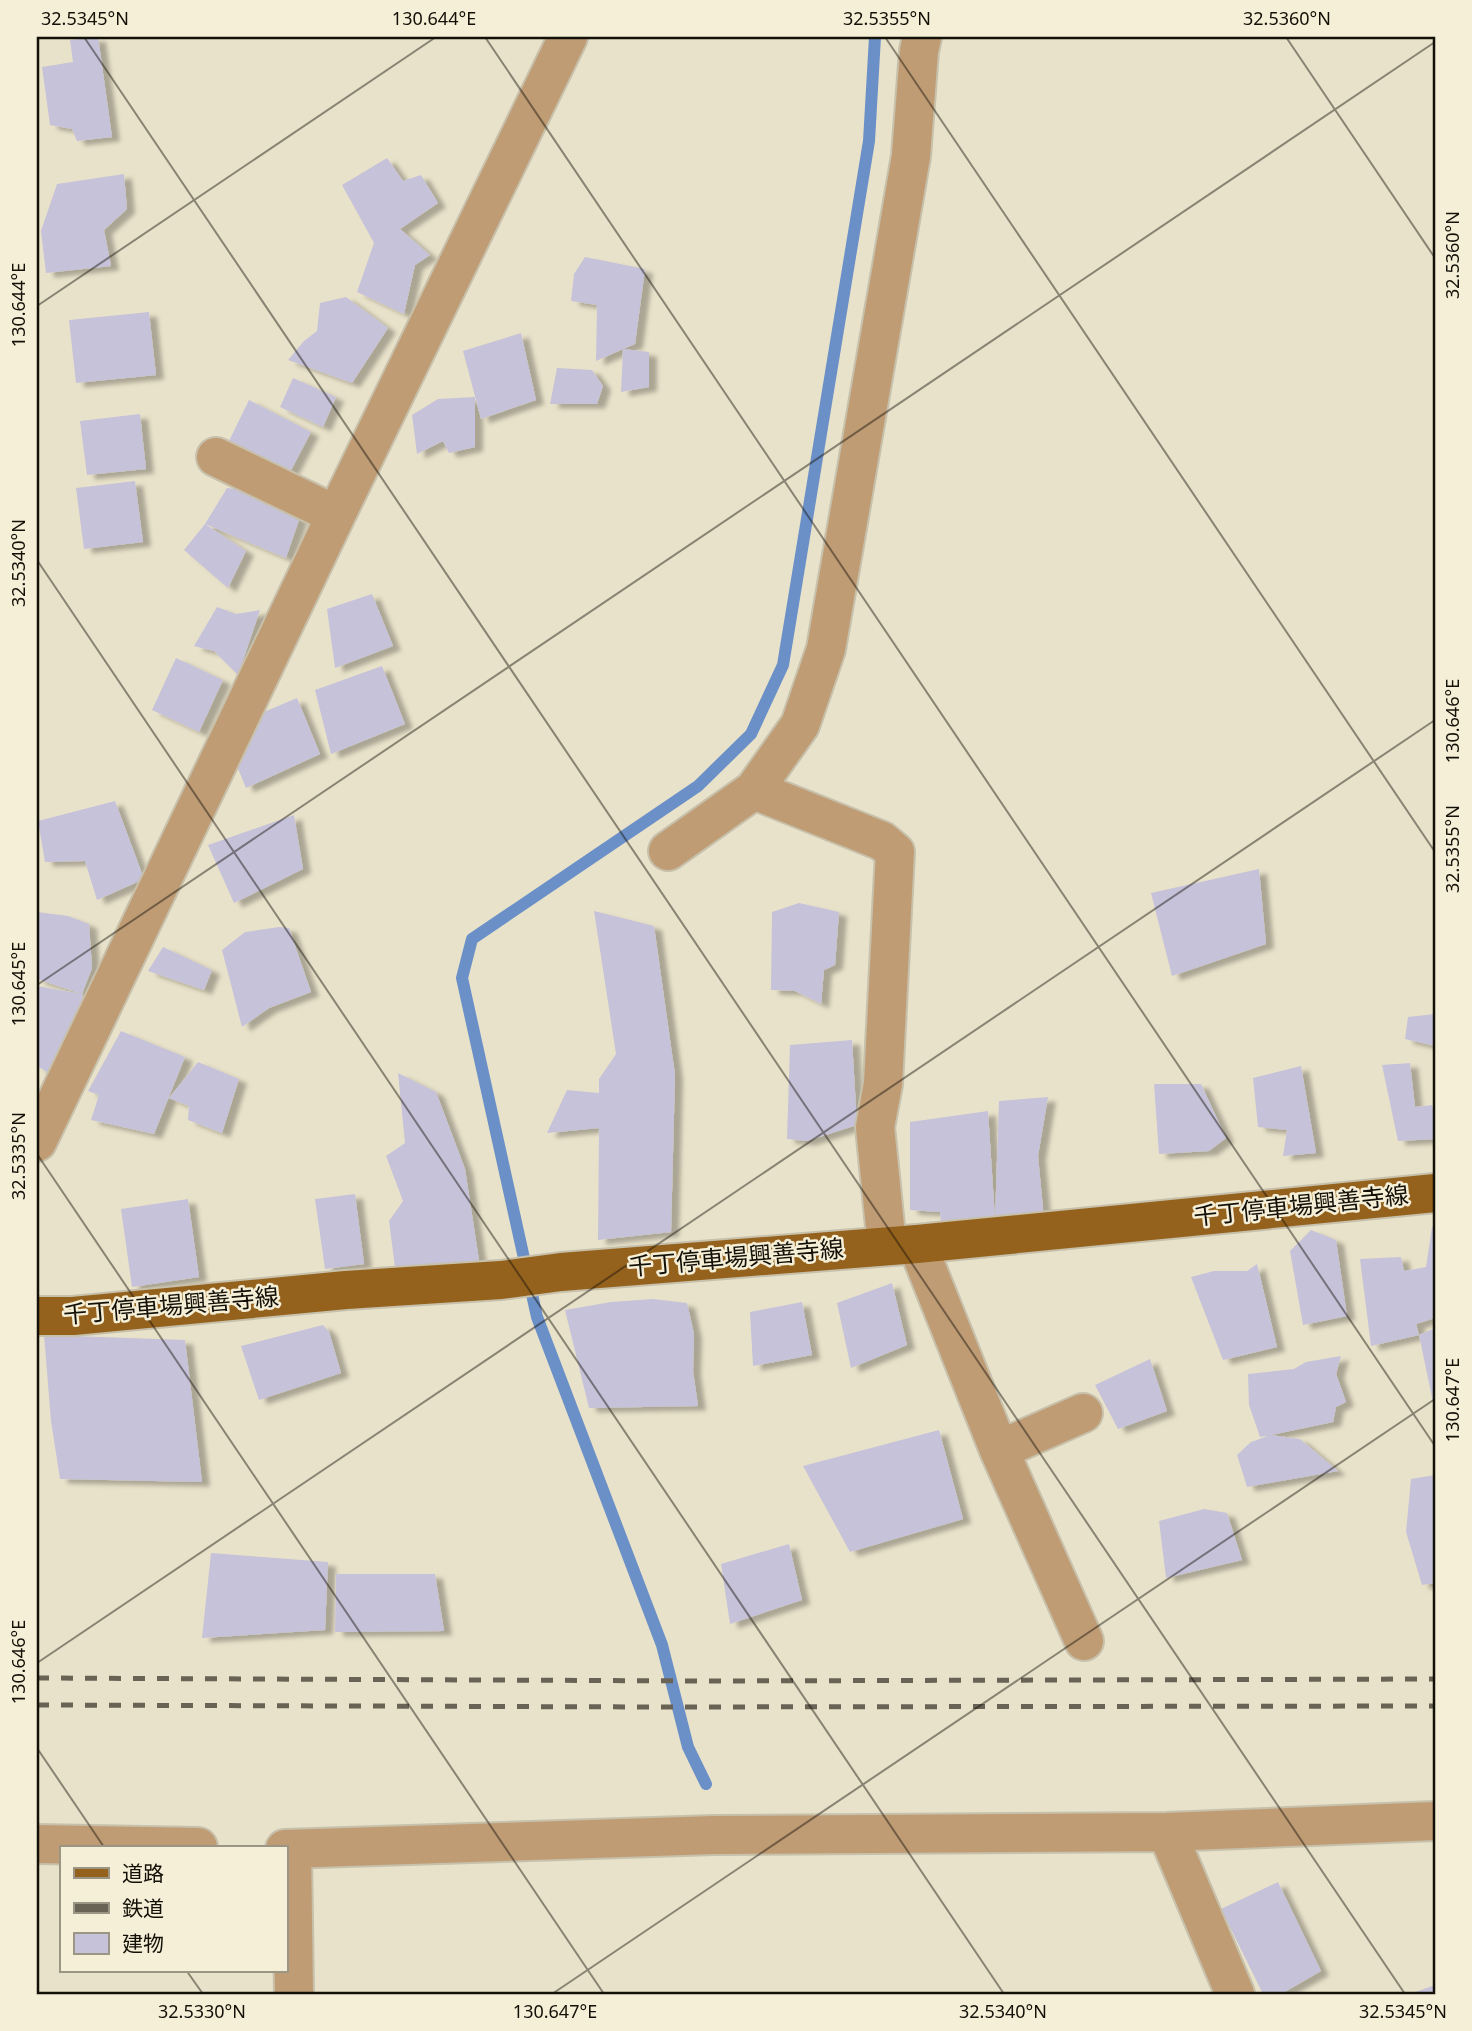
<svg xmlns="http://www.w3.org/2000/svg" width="1472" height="2031" font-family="'Noto Sans','Noto Sans JP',sans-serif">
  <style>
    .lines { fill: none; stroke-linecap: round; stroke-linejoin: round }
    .stream { stroke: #6b90c7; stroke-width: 12 }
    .building { fill: #c6c2d9; filter: url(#shadow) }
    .minor-casing { stroke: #c7c0ab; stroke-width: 42 }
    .major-casing { stroke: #c7c0ab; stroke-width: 42 }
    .minor { stroke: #bf9c74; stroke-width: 38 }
    .major { stroke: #95621d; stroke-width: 38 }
    .rail { stroke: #686355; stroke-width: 5; stroke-dasharray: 12 12; stroke-linecap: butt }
    .ticks { fill: none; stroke: #131008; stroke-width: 2; stroke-opacity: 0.45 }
    .labels { text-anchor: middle; stroke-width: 5; stroke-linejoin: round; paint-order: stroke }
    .street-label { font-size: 24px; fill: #131008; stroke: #f6efd7 }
    .neatline { fill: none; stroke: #131008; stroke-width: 2.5 }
    .ticks-label { font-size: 18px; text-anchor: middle; fill: #131008 }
  </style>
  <defs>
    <filter id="shadow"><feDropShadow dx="8" dy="4.5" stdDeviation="2" flood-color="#0004"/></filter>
  </defs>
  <rect width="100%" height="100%" fill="#e9e2ca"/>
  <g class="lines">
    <!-- stream -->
    <path class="stream" d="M 706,1784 L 688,1747 L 662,1645 L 537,1317 L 462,978 L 472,939 L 698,786 L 751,734 L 783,665 L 869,141 L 875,37"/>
  </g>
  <!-- building -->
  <path class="building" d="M 98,37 L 112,137 L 77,141 L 72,129 L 50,125 L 42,67 L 73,62 L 70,40 Z
    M 387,158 L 403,181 L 421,175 L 438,203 L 400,229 L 430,255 L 415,265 L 404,314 L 357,292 L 374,243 L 342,185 Z
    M 124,174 L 127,209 L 104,230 L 111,266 L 46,273 L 41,231 L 57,184 Z
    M 585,257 L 645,269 L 635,344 L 623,349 L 649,352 L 649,387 L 621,392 L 623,349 L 596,361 L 597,305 L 571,301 L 574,274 Z
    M 346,297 L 388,328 L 352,383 L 288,360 L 304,341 L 317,331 L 320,303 Z
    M 149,312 L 156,375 L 76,383 L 69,320 Z
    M 521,333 L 536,400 L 481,419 L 463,351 Z
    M 557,368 L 592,370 L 603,386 L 597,404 L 550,404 Z
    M 293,378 L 336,397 L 323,427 L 280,407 Z
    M 475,397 L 475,447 L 449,453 L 443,441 L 417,454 L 412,415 L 438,399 Z
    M 249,400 L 311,432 L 289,474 L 228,443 Z
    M 140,414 L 146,469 L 87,475 L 80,421 Z
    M 135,481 L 143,542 L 84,549 L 76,488 Z
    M 227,488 L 245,490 L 300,517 L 286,558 L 205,524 L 246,551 L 228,588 L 184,550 L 205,524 Z
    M 372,594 L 393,646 L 335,668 L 327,609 Z
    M 217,607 L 236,614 L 260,610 L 238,675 L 214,651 L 194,646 Z
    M 176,658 L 223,680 L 199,732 L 152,710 Z
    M 382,666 L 405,724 L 331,754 L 315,690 Z
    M 297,698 L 320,754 L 246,788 L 234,759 L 252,717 Z
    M 115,801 L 144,879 L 97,900 L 85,861 L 45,862 L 38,821 Z
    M 294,815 L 303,869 L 234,903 L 208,845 Z
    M 1259,869 L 1266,944 L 1172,976 L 1151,893 Z
    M 799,903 L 839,912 L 835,965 L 824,970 L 821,1004 L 795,991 L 771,990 L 772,912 Z
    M 594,911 L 654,926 L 675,1075 L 671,1232 L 598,1240 L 599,1128 L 547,1133 L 567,1090 L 599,1093 L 599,1079 L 616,1054 Z
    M 37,912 L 68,916 L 89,924 L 92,968 L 82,994 L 84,1004 L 49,1073 L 37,1066 L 37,986 L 82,994 L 37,979 Z
    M 279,927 L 289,928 L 311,992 L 269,1008 L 242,1027 L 222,950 L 245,932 Z
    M 163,947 L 212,970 L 204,990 L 148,971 Z
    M 1435,1014 L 1435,1046 L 1405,1039 L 1408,1017 Z
    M 121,1031 L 185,1057 L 154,1134 L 91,1120 L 99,1095 L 88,1091 Z
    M 852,1040 L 857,1125 L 807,1141 L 787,1139 L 790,1045 Z
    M 198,1062 L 239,1079 L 222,1133 L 188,1120 L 189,1106 L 169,1098 Z
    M 1410,1063 L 1415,1107 L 1432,1105 L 1435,1118 L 1435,1139 L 1398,1141 L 1382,1065 Z
    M 1301,1066 L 1316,1153 L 1283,1156 L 1287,1130 L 1258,1127 L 1253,1078 Z
    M 398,1073 L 436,1092 L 465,1169 L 480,1267 L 396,1275 L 389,1221 L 403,1201 L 386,1156 L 405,1143 Z
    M 1154,1084 L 1201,1084 L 1226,1138 L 1209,1151 L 1159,1154 Z
    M 1048,1097 L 1038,1156 L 1044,1220 L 941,1223 L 940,1212 L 910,1210 L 910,1122 L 988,1111 L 995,1220 L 999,1101 Z
    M 355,1194 L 364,1264 L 325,1269 L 315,1199 Z
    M 188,1199 L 199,1277 L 132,1287 L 121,1209 Z
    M 1435,1226 L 1435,1318 L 1416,1324 L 1419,1335 L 1371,1346 L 1360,1259 L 1401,1257 L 1404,1271 L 1426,1267 L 1432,1227 Z
    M 1311,1230 L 1336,1240 L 1347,1316 L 1303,1325 L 1290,1251 Z
    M 1257,1264 L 1277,1347 L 1223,1360 L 1191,1277 L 1214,1271 L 1247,1271 Z
    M 892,1283 L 907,1345 L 851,1368 L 837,1303 Z
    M 653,1299 L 687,1303 L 694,1334 L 693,1371 L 698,1406 L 589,1408 L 565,1310 L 611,1302 Z
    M 802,1302 L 812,1355 L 753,1366 L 750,1312 Z
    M 323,1325 L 329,1332 L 341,1373 L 259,1400 L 241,1346 Z
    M 1435,1328 L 1435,1407 L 1434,1407 L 1419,1335 Z
    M 44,1335 L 185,1340 L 202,1482 L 60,1479 L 51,1421 Z
    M 1341,1356 L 1336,1374 L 1346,1402 L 1336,1407 L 1333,1422 L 1271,1435 L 1300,1439 L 1338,1471 L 1247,1487 L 1237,1455 L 1251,1442 L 1271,1435 L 1260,1437 L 1249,1405 L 1248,1374 L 1294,1369 L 1306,1362 Z
    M 1150,1359 L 1167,1411 L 1118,1429 L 1095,1385 Z
    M 939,1430 L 963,1519 L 850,1552 L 803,1466 Z
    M 1435,1475 L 1435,1583 L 1422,1585 L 1406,1532 L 1411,1479 Z
    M 1204,1509 L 1227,1513 L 1242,1560 L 1166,1578 L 1159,1521 Z
    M 789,1544 L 802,1600 L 730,1624 L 721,1564 Z
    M 211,1553 L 328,1562 L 325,1630 L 202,1638 Z
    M 336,1574 L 435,1574 L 444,1631 L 335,1632 Z
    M 1278,1882 L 1321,1971 L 1281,1994 L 1263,1994 L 1221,1909 Z
    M 1435,1985 L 1435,1994 L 1410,1994 Z"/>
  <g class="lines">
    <!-- minor casing -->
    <g class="minor-casing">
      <path id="minor" d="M 216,457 L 336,515
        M 754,790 L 882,841 L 895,852 L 883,1084 L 875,1127 L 887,1246
        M 668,851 L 754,790 L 800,725 L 826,649 L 911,156 L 919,51 L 922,37
        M 37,1142 L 336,515 L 568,37
        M 917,1244 L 999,1450 L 1084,1641
        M 999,1450 L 1083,1413
        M 1167,1832 L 1235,1994
        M 37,1844 L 198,1847
        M 285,1849 L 714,1835 L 1167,1832 L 1435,1821
        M 292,1849 L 294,1994"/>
    </g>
    <!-- major casing -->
    <g class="major-casing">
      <path id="major" d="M 37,1316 L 73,1316 L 346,1290 L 501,1280 L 561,1272 L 917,1244 L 1435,1193"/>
    </g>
    <!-- minor -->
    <use href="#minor" class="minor"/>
    <!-- major -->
    <use href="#major" class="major"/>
    <!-- rail -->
    <path class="rail" d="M 37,1678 L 706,1681 L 1435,1679
      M 37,1705 L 656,1707 L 1435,1706"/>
  </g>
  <!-- ticks -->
  <path class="ticks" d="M 84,37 L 1405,1994M 485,37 L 1435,1446M 885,37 L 1435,852M 1286,37 L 1435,258M 37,306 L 436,37M 37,560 L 1004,1994M 37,985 L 1435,42M 37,1154 L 604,1994M 37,1663 L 1435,720M 37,1748 L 104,1847M 186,1970 L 203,1994M 552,1994 L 1435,1399"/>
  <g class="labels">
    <!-- street labels -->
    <g class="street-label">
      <text transform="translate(1301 1206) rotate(-6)" y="8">千丁停車場興善寺線</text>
      <text transform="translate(736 1258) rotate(-5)" y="8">千丁停車場興善寺線</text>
      <text transform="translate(171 1306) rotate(-5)" y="8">千丁停車場興善寺線</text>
    </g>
  </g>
  <!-- border -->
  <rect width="1472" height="2031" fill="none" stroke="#f6efd7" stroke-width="77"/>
  <!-- legend -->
  <rect x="60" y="1846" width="228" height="126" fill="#f6efd7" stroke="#9b9684" stroke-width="2"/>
  <rect x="74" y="1868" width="35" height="10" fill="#95621d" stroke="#9b9684" stroke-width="2"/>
  <text x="122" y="1881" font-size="21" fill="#131008">道路</text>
  <rect x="74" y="1903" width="35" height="10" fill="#686355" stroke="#9b9684" stroke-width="2"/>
  <text x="122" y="1916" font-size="21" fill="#131008">鉄道</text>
  <rect x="74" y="1933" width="35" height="21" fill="#c6c2d9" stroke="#9b9684" stroke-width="2"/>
  <text x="122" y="1951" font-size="21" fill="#131008">建物</text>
  <rect x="38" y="38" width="1396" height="1955" class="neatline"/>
  <g class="ticks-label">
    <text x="85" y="25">32.5345°N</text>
    <text x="434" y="25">130.644°E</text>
    <text x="887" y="25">32.5355°N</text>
    <text x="1287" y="25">32.5360°N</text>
    <text transform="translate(1453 255) rotate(-90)" y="6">32.5360°N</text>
    <text transform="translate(19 305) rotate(-90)" y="6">130.644°E</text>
    <text transform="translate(19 563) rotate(-90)" y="6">32.5340°N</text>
    <text transform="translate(1453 721) rotate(-90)" y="6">130.646°E</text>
    <text transform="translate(1453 849) rotate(-90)" y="6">32.5355°N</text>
    <text transform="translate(19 984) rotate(-90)" y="6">130.645°E</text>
    <text transform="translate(19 1156) rotate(-90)" y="6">32.5335°N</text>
    <text transform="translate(1453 1400) rotate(-90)" y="6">130.647°E</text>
    <text transform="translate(19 1662) rotate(-90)" y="6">130.646°E</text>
    <text x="202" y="2018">32.5330°N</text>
    <text x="555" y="2018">130.647°E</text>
    <text x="1003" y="2018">32.5340°N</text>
    <text x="1403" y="2018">32.5345°N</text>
  </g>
</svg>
